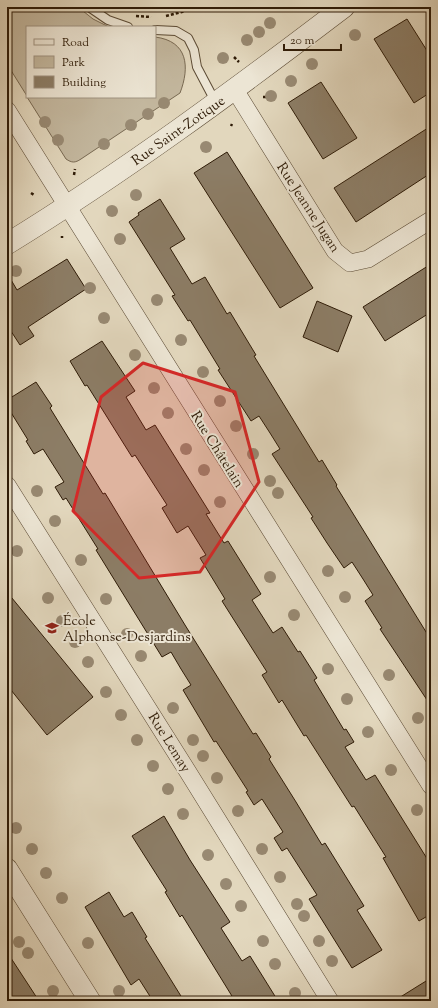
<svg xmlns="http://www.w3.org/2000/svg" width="438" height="1008" font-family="'Sorts Mill Goudy',serif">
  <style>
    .green { fill: #c3b79e; stroke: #786952 }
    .building { fill: #8c7d66; stroke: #2e1b07 }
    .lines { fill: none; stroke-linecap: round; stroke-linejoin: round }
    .service-casing { stroke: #5b4a34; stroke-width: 10 }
    .minor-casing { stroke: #5b4a34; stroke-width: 18 }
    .tertiary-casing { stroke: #5b4a34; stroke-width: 22 }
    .path { stroke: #2e1b07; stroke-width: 2.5; stroke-dasharray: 3 2; stroke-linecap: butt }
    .service { stroke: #ece5d4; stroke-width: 8 }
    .minor { stroke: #ece5d4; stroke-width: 17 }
    .tertiary { stroke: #ece5d4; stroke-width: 21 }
    .tree { fill: #988972 }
    .marked { fill: #d62828; fill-opacity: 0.2; stroke: #d62828; stroke-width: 3; stroke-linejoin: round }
    .labels { text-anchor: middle; stroke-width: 4; stroke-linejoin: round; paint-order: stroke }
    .street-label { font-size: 14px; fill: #2e1b07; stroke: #ece5d4 }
    .poi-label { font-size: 14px; fill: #2e1b07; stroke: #ece5d4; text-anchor: start }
  </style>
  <rect width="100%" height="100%" fill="#e2d7bd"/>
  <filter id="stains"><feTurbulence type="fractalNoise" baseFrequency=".005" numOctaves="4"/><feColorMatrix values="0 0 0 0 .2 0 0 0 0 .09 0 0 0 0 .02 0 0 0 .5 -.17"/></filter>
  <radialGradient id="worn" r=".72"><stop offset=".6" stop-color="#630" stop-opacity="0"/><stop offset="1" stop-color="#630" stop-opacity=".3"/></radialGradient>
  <!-- green -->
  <path class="green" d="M 7,7 L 78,7 L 93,19 L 109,27 L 27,27 L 27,96 L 7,64 Z
    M 155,37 C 188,41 190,67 180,93 L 81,159 C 75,163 72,163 66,159 L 27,97 L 155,97 Z"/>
  <!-- building -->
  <path class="building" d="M 407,19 L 431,57 L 431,92 L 414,103 L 374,39 Z
    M 321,82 L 357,138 L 323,159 L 288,103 Z
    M 431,126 L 431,173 L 356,222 L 334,188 Z
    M 227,152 L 313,288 L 280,308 L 194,173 Z
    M 160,199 L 185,239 L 170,248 L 192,284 L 205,277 L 227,314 L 230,312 L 256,355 L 254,356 L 319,462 L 322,460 L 337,485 L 336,486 L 431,640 L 431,706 L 380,629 L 382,628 L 365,601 L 373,595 L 363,579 L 352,562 L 344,568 L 327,543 L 311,518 L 313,517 L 272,454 L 280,449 L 270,433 L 259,416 L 251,421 L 218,370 L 220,369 L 190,320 L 188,321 L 172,296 L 175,295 L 129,222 L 139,215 L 138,213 Z
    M 67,259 L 86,289 L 28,327 L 34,336 L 20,345 L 7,325 L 7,273 L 17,290 Z
    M 431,264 L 431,312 L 385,341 L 363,307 Z
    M 317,301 L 352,316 L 338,352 L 303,337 Z
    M 102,341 L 135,391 L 126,397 L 146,430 L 155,425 L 210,513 L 206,514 L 224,543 L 228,541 L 261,594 L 252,600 L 273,633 L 282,627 L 298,652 L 300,651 L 317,678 L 314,680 L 344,730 L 346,729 L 354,742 L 345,747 L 366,780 L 375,775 L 431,865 L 431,914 L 419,921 L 383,858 L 386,857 L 354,806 L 352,807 L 306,735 L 304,736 L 282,700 L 279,703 L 262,675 L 267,672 L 222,601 L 225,599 L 200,558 L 206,555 L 188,526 L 177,533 L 162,508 L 167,505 L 135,455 L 132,457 L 87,385 L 85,386 L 70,361 Z
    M 36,382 L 52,406 L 50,408 L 103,494 L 105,493 L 185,625 L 253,734 L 256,733 L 271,757 L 269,759 L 296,802 L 322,845 L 325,843 L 364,906 L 357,910 L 382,950 L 352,968 L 309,899 L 317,895 L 287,848 L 282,851 L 274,838 L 283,832 L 262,799 L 254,805 L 246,792 L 248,791 L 216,741 L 214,742 L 183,690 L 191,685 L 181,669 L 171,652 L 162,657 L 96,550 L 98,549 L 66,498 L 63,500 L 55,487 L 64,482 L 43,449 L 34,454 L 26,441 L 28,440 L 7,406 L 7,400 Z
    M 7,592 L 93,697 L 47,735 L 7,685 Z
    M 164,816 L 190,860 L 230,922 L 221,928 L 242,961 L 250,956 L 278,1001 L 235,1001 L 182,915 L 180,917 L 165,892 L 167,891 L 132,836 Z
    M 109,892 L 124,917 L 132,912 L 147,937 L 145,938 L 184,1001 L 153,1001 L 139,979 L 131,985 L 85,907 Z
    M 7,952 L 39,1001 L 7,1001 Z
    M 431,978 L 431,1001 L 394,1001 L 418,986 Z"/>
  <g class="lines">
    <!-- service casing -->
    <g class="service-casing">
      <path id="service" d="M 89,7 L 108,20 L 128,27
        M 155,30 L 176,31 L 188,38 L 194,50 L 197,67 L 216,103"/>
    </g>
    <!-- minor casing -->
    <g class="minor-casing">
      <path id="minor" d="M 235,90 L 335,251 L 350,263 L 368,259 L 431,220
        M 7,110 L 431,786
        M 7,485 L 188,772 L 330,1001"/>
    </g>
    <!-- tertiary casing -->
    <g class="tertiary-casing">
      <path id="tertiary" d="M 7,244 C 124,172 235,90 344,7
        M 7,869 L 90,1001"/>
    </g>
    <!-- path -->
    <path class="path" d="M 136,16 L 151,17
      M 166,16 L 182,12 L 192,7
      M 234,57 L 239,62
      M 263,97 L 266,97
      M 231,126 L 232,124
      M 74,175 L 75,169
      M 31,193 L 34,195
      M 62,236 L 62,238"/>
    <!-- service -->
    <use href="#service" class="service"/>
    <!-- minor -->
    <use href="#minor" class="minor"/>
    <!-- tertiary -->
    <use href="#tertiary" class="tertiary"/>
  </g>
  <!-- trees -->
  <g class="tree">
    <circle cx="270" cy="23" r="6"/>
    <circle cx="259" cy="32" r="6"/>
    <circle cx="355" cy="35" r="6"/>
    <circle cx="247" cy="40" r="6"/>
    <circle cx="223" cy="58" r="6"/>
    <circle cx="312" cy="64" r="6"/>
    <circle cx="291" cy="81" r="6"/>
    <circle cx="271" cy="96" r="6"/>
    <circle cx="164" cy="103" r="6"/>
    <circle cx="148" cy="114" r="6"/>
    <circle cx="45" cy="122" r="6"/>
    <circle cx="131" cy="125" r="6"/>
    <circle cx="58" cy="140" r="6"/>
    <circle cx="104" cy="144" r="6"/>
    <circle cx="206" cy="147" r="6"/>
    <circle cx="136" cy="195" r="6"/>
    <circle cx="112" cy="211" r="6"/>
    <circle cx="120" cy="239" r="6"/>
    <circle cx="16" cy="271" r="6"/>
    <circle cx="90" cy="288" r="6"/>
    <circle cx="157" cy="300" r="6"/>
    <circle cx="104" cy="318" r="6"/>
    <circle cx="181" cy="340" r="6"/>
    <circle cx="135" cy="355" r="6"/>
    <circle cx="203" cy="372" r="6"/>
    <circle cx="154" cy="388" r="6"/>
    <circle cx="220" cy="401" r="6"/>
    <circle cx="168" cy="413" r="6"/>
    <circle cx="236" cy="426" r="6"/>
    <circle cx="186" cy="449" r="6"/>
    <circle cx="253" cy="454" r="6"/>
    <circle cx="204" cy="470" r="6"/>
    <circle cx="270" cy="481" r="6"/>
    <circle cx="37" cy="491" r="6"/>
    <circle cx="278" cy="493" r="6"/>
    <circle cx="220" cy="502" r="6"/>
    <circle cx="55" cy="521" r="6"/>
    <circle cx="17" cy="551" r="6"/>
    <circle cx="81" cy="560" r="6"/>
    <circle cx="328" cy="571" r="6"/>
    <circle cx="270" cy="577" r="6"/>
    <circle cx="345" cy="597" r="6"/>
    <circle cx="48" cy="598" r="6"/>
    <circle cx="106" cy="599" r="6"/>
    <circle cx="294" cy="615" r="6"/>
    <circle cx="62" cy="621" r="6"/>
    <circle cx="127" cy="634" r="6"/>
    <circle cx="75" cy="642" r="6"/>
    <circle cx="141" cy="656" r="6"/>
    <circle cx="88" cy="662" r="6"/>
    <circle cx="328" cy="669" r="6"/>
    <circle cx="389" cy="675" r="6"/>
    <circle cx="106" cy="692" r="6"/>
    <circle cx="347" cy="699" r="6"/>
    <circle cx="173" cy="708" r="6"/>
    <circle cx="121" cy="715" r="6"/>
    <circle cx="418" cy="718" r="6"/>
    <circle cx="368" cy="732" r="6"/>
    <circle cx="137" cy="740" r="6"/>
    <circle cx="193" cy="740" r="6"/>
    <circle cx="203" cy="756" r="6"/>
    <circle cx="153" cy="766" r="6"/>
    <circle cx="391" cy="770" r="6"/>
    <circle cx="217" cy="778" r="6"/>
    <circle cx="168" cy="789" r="6"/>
    <circle cx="417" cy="810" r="6"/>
    <circle cx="238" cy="811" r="6"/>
    <circle cx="183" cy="814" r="6"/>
    <circle cx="16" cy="828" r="6"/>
    <circle cx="32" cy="849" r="6"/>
    <circle cx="262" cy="849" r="6"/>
    <circle cx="208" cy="855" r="6"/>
    <circle cx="46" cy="873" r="6"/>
    <circle cx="280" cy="877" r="6"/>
    <circle cx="226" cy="884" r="6"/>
    <circle cx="62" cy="898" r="6"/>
    <circle cx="297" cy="904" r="6"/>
    <circle cx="241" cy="906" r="6"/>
    <circle cx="304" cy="916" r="6"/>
    <circle cx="263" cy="941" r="6"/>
    <circle cx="319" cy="941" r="6"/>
    <circle cx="19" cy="942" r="6"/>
    <circle cx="88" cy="943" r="6"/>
    <circle cx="28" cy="953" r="6"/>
    <circle cx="332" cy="961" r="6"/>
    <circle cx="275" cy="964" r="6"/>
    <circle cx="53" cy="991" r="6"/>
    <circle cx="119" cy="991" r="6"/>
    <circle cx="295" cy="993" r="6"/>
  </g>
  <!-- marked area -->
  <path class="marked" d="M 143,363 L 235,392 L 259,482 L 200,572 L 139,578 L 73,511 L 101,397 Z"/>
  <!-- icons -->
  <defs>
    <g id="school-bare" transform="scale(1.08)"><path d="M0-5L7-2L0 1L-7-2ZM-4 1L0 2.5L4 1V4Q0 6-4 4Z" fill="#8f2418" stroke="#ece5d4" stroke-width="2.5" paint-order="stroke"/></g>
  </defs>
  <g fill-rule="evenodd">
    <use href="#school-bare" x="52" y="628"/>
  </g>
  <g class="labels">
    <!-- street labels -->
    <g class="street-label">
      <text transform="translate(178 130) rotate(-35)" y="5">Rue Saint-Zotique</text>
      <text transform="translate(309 207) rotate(57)" y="5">Rue Jeanne Jugan</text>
      <text transform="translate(218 449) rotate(58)" y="5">Rue Châtelain</text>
      <text transform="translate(170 742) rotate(58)" y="5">Rue Lemay</text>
    </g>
    <!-- poi labels -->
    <g class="poi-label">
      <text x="63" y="625">École<tspan x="63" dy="16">Alphonse-Desjardins</tspan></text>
    </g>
  </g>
  <!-- margin -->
  <rect width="438" height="1008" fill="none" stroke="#e2d7bd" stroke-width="24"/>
  <rect x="8" y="8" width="422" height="992" fill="none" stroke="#2e1b07" stroke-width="2"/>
  <rect x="12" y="12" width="414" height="984" fill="none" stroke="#2e1b07"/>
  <!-- legend -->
  <rect x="26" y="26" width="130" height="72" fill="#ece5d4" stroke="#a09482"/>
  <rect x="34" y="39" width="20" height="6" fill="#ece5d4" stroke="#a09482"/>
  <text x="62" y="46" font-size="12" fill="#2e1b07">Road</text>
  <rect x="34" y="56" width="20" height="12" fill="#c3b79e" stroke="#a09482"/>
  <text x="62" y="66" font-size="12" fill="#2e1b07">Park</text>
  <rect x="34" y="76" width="20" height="12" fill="#8c7d66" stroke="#a09482"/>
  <text x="62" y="86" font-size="12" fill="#2e1b07">Building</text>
  <!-- scale -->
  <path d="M284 44v6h57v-6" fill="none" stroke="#2e1b07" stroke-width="2"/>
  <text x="290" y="44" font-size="12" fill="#2e1b07" stroke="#ece5d4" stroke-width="3" paint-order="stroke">20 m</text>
  <rect width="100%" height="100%" filter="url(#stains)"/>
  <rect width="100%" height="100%" fill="url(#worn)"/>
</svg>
